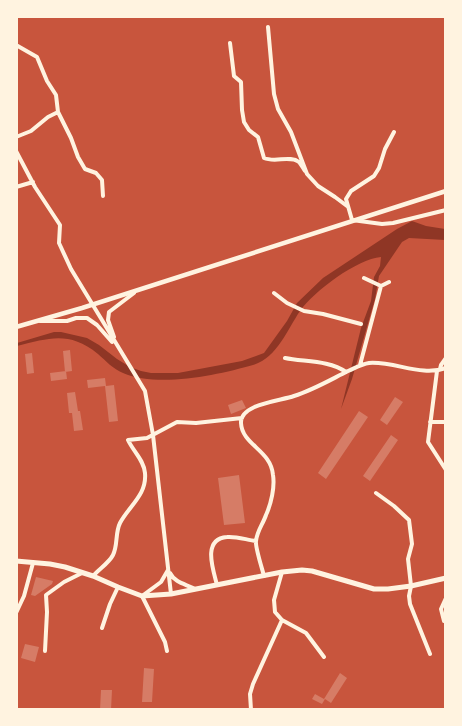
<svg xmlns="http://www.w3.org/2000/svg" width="462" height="726" font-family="Quicksand,sans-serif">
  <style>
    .water { fill: #8f3625 }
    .building { fill: #d67c66 }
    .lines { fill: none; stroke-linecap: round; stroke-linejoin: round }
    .minor { stroke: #fff3e0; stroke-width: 4 }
    .tertiary { stroke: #fff3e0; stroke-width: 4.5 }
    .secondary { stroke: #fff3e0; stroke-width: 5 }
  </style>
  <rect width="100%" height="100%" fill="#c8553d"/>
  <!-- water -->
  <path class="water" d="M 412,221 L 426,226 L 445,229 L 445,240 L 409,238 L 402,242 L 379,276 L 375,299 L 352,379 L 341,409 L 361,328 L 371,301 L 374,277 L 380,266 L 381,257 C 357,259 314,291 300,311 C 287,330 277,358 253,365 C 218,375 158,388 123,373 C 113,369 106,361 98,354 C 69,331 50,338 17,346 L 17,343 L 54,332 L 61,332 L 87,338 L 99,345 L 117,359 L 130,367 L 141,371 L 151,373 L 178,373 L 242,361 L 264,353 L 287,321 L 297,303 L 323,278 L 397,229 Z"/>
  <!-- building -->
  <path class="building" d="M 70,350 L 72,371 L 65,372 L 63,351 Z
    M 32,353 L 34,373 L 27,374 L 25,354 Z
    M 66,371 L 67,379 L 51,381 L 50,373 Z
    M 105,378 L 106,386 L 114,385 L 118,421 L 109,422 L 105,386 L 88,388 L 87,380 Z
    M 75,392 L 78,411 L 80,411 L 83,430 L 74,431 L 72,413 L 69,413 L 67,393 Z
    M 395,397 L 403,402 L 387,425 L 380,420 Z
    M 242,400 L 246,408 L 231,414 L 228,405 Z
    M 359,411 L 368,417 L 326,479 L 318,473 Z
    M 391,435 L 398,440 L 370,481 L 363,476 Z
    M 239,475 L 245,523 L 224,525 L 218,478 Z
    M 36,577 L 53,581 L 52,584 L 35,596 L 31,595 Z
    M 25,644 L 39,647 L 35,662 L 21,658 Z
    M 144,668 L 154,669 L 152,702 L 142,702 Z
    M 340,673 L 347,678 L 331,703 L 325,699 L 322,704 L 312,699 L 315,694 L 324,699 Z
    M 101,690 L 112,690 L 111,710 L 100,710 Z"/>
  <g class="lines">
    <!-- minor -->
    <path class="minor" d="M 268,27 L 274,94 L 278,109 L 291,132 L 307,174 L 318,186 L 335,197 L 347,206
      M 230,43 L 234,76 L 241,82 L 242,110 L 244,122 L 249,130 L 258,137 L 264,158 C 275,163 290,155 299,162 C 301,164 303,168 305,171
      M 16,45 L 37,57 L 47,81 L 56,95 L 58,112 L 71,138 L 78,157 L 85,169 L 96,173 L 102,180 L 103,196
      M 394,132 L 385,149 L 379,168 L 374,176 L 351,191 L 346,199 L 352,220 L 382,224 L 393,223 L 446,210
      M 16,137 L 31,131 L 48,117 L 58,112
      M 16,151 L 35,187 L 60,225 L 59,243 L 71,269 L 145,391 L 153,435 L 171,594
      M 16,187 L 33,182
      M 364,278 L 381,286
      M 274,293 L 287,303 L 304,311 L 323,314 L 361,324
      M 40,321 L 67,321 L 76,318 L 87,318 L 97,325 L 112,342
      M 114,337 L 108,320 L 109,312 L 134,293
      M 285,358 C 304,362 329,360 346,372
      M 360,365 L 381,286 L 389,282
      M 440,369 L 441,365 L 446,358
      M 437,371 L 428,442 L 446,470
      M 430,422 L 446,422
      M 376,493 L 394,506 L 409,520 L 412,544 L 408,559 L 411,586 L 409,596 L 410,604 L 430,654
      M 282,572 L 274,600 L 275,612 L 282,620 L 306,633 L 324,657
      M 170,573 C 175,583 186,584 195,589
      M 93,576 C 99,569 109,563 113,555 C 118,545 115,533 120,523 C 129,506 147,495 145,473 C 144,460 133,451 128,440 L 147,438 L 177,422 L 196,423 L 242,418
      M 264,576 C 262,568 255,547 256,541 C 257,531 263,524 266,515 C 271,504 275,487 273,475 C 271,450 242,445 241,423 C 240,404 280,401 294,396 C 313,390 330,380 348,371 C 355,368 362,364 369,363 C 395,361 421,377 446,368
      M 217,585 C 213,569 202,539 227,537 C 236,536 247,540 256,541
      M 16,613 L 24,596 L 33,563
      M 444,621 L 441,609 L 446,598
      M 102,628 L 110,604 L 118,587
      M 45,651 L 47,612 L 46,595 L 64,582 L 82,573
      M 167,651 L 165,642 L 142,596 L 161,582 L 168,570
      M 251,710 L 250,694 L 253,684 L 282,620"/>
    <!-- tertiary -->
    <path class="tertiary" d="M 16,327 L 82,308 L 446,191"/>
    <!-- secondary -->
    <path class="secondary" d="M 16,561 L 50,564 L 65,567 L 93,576 L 118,587 L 142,596 L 171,594 L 282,572 L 302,570 L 312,571 L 374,589 L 388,589 L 411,586 L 446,578"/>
  </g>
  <!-- border -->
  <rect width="462" height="726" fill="none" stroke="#fff3e0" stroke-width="36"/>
</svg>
